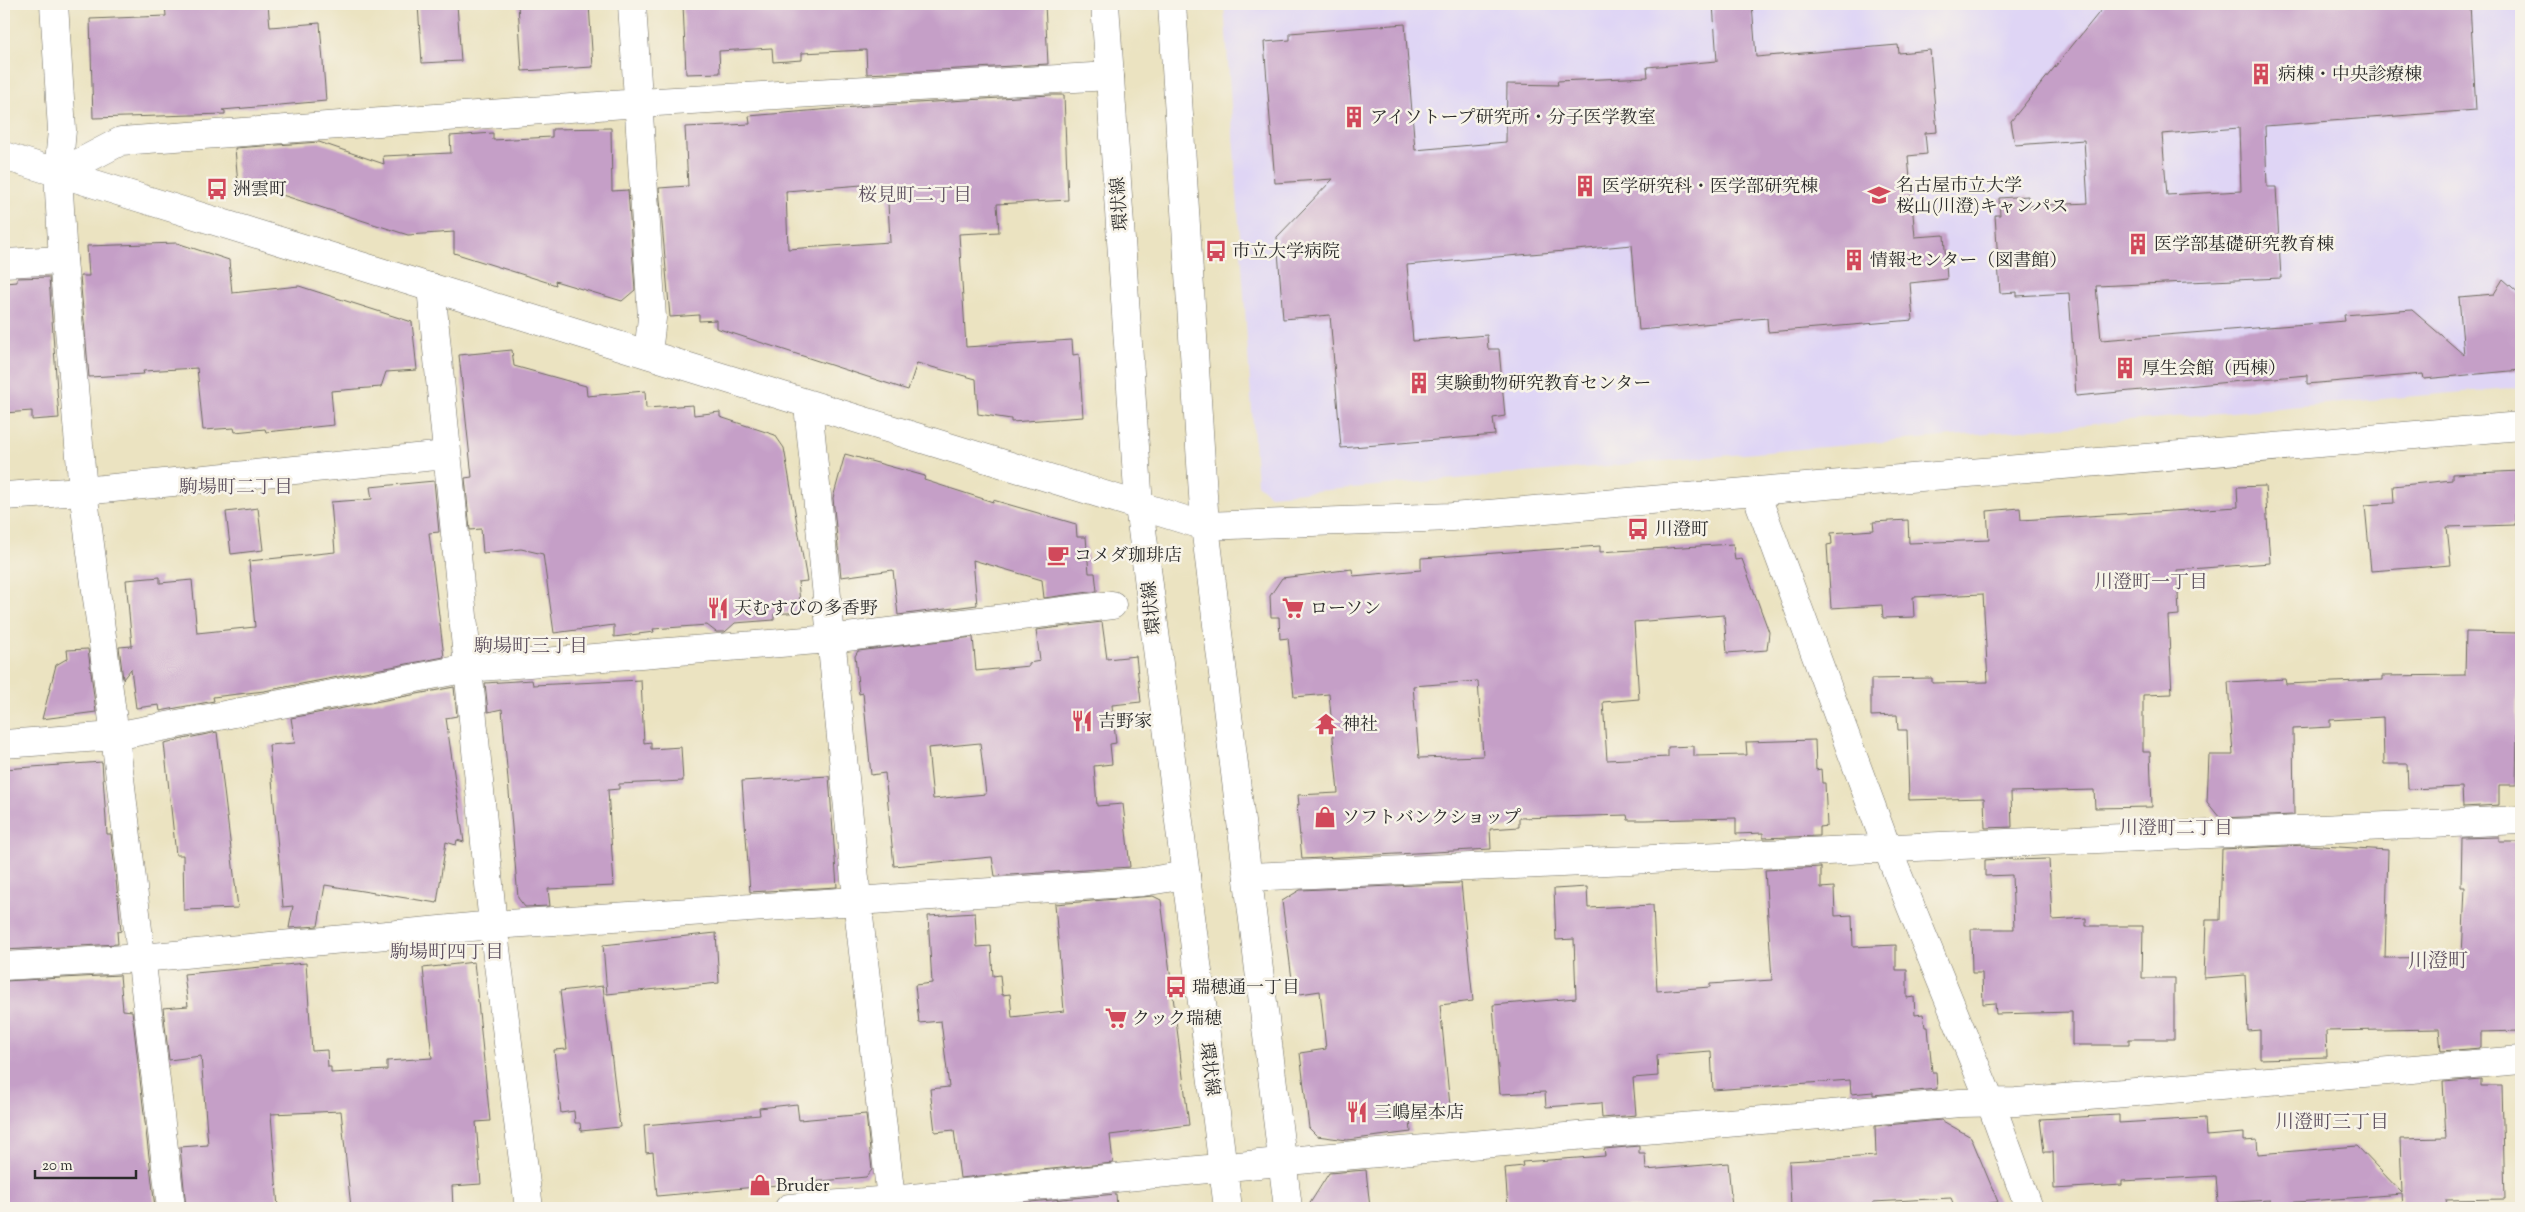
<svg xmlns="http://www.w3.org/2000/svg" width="2525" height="1212" font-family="'Sorts Mill Goudy','Noto Serif JP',serif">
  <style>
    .built { fill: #dfd5f5 }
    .building { fill: #c59fc7; fill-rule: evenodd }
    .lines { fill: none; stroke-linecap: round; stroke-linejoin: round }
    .street-casing { stroke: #6e6b60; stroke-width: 29 }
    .secondary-casing { stroke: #6e6b60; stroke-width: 29 }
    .primary-casing { stroke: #6e6b60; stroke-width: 29 }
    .street { stroke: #fff; stroke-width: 28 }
    .secondary { stroke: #fff; stroke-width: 28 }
    .primary { stroke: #fff; stroke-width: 28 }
    .labels { text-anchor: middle; stroke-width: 5; stroke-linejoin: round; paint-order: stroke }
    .poi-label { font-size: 18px; fill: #2b2b2b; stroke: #f7f3e8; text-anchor: start }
    .street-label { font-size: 18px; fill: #2b2b2b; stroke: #f7f3e8 }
    .neighbourhood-label { font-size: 19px; fill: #615462; stroke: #f7f3e8 }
    .quarter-label { font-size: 20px; fill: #615462; stroke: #f7f3e8 }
  </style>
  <rect width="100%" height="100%" fill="#f7f3e8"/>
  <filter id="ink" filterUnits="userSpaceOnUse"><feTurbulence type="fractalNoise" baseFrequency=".02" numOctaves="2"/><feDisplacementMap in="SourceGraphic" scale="10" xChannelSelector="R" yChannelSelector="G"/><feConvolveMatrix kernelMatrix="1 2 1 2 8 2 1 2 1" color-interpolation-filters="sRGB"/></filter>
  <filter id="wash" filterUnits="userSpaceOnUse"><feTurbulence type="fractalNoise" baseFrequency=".0096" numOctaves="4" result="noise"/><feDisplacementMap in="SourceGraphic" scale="20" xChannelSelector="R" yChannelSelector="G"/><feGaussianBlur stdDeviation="1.12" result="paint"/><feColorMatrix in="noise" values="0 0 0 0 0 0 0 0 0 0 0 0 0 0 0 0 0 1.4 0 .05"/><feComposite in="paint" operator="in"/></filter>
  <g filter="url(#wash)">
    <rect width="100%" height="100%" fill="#ebe3c1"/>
    <!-- built -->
    <path class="built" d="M 1224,4 L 2521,4 L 2521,387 L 1270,495 L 1257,484 Z"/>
    <g id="blocks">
      <!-- building -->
      <path class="building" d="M 165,4 L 268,4 L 270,27 L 320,23 L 326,101 L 222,110 L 225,111 L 225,114 L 93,118 L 90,19 L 166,16 Z
        M 457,4 L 461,61 L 422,63 L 418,5 Z
        M 518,4 L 589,4 L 593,67 L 522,71 Z
        M 683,4 L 1045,4 L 1048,64 L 867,74 L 866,50 L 802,53 L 802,60 L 773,62 L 772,48 L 719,51 L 720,73 L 686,74 Z
        M 1713,4 L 1752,4 L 1756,57 L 1898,45 L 1899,53 L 1930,50 L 1937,132 L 1925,133 L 1927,154 L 1908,156 L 1915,237 L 1944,235 L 1947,279 L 1910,283 L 1913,320 L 1768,332 L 1767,318 L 1639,330 L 1632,245 L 1407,265 L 1413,341 L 1487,335 L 1488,349 L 1499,349 L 1505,416 L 1493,418 L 1495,435 L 1341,448 L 1330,315 L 1283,319 L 1277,237 L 1333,179 L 1275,183 L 1264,42 L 1290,40 L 1290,33 L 1405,24 L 1415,150 L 1506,142 L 1507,84 L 1558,85 L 1557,81 L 1648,77 L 1647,67 L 1717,61 Z
        M 2106,4 L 2470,4 L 2476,110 L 2265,126 L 2267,187 L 2276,187 L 2281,278 L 2096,286 L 2101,340 L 2345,321 L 2344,315 L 2412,310 L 2464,355 L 2459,297 L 2494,294 L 2503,279 L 2521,295 L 2521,370 L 2424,379 L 2423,374 L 2307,384 L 2307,375 L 2076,396 L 2069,293 L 2017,296 L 2017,292 L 2000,293 L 1995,215 L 2000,215 L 1999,198 L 2028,196 L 2028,206 L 2088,203 L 2084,140 L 2015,145 L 2011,121 ZM 2239,128 L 2241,191 L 2167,195 L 2162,134 Z
        M 1050,95 L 1064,95 L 1068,200 L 997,204 L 999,232 L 959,234 L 966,347 L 1072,340 L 1073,355 L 1079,354 L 1083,417 L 1011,422 L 1011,419 L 978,414 L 976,379 L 917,363 L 908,390 L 716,328 L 716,320 L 699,321 L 699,315 L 670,317 L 659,188 L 688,186 L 685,127 L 750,124 L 749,116 L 867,106 ZM 887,183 L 890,242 L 788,249 L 786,191 Z
        M 611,128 L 612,191 L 628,190 L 635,290 L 622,301 L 555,281 L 556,285 L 454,253 L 454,232 L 408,235 L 257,187 L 256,183 L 238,185 L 235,148 L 319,142 L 384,164 L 383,156 L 451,153 L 450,136 L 493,133 L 493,140 L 552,137 L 552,129 Z
        M 177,243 L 229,260 L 232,293 L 299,286 L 412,322 L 417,370 L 386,372 L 381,387 L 331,391 L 334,425 L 266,432 L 265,429 L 235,432 L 234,428 L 203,430 L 197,368 L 143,371 L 144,374 L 89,377 L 80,276 L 89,276 L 87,246 Z
        M 49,277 L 59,418 L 32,420 L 32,411 L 4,413 L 4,283 L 17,282 L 17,278 Z
        M 512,350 L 514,366 L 586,386 L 587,396 L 645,391 L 646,408 L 693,405 L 694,415 L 720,412 L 720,417 L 775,435 L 784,448 L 807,581 L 798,582 L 801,612 L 774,614 L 774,620 L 735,623 L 725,632 L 716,632 L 707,625 L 653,629 L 654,632 L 614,637 L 614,625 L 554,633 L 543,554 L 521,549 L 483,553 L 481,529 L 470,530 L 465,478 L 472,477 L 459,355 Z
        M 845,454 L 925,476 L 924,480 L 993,502 L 993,500 L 1076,524 L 1077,537 L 1086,537 L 1089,573 L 1095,573 L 1097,591 L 1044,598 L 1042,580 L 973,560 L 977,605 L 898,615 L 893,570 L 841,577 L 833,498 Z
        M 2521,471 L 2521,510 L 2515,511 L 2515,525 L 2447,527 L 2451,565 L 2371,571 L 2365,505 L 2394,503 L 2393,486 L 2452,480 L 2452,474 Z
        M 434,481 L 439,532 L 429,533 L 444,657 L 264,691 L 213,697 L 214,701 L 160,711 L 159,705 L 136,708 L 131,669 L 123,679 L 119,647 L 132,646 L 126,580 L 160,577 L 160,583 L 192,580 L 197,633 L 255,627 L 249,561 L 335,552 L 331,502 L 372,499 L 370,487 Z
        M 2265,486 L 2270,563 L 2177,570 L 2179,615 L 2168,616 L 2172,694 L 2143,695 L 2143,752 L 2150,752 L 2152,807 L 2095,808 L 2094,790 L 2011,792 L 2012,827 L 1985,828 L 1984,798 L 1909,800 L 1907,730 L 1898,730 L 1897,715 L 1871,716 L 1871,679 L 1932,678 L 1932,683 L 1988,682 L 1983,594 L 1913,597 L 1914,617 L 1883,618 L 1882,605 L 1831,608 L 1827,545 L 1832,544 L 1831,533 L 1874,530 L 1873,522 L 1908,520 L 1909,543 L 1989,540 L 1987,511 L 2020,508 L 2021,520 L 2238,507 L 2237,487 Z
        M 258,508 L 263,550 L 231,554 L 226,512 Z
        M 1733,544 L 1735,560 L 1742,559 L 1769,632 L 1767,650 L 1727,653 L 1724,615 L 1634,622 L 1639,699 L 1603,702 L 1607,760 L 1668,757 L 1668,747 L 1694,746 L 1694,756 L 1747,755 L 1746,742 L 1815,740 L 1816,770 L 1821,769 L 1822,783 L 1825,783 L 1827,826 L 1819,827 L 1819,836 L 1763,838 L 1763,833 L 1736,834 L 1736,818 L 1645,820 L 1628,820 L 1627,815 L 1519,818 L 1519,827 L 1490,829 L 1491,849 L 1302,859 L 1297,805 L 1299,805 L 1298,795 L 1338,793 L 1329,694 L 1294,697 L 1288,638 L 1280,639 L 1279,617 L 1271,617 L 1270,596 L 1282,578 L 1352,569 L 1353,576 L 1421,570 L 1421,558 L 1600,546 L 1600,552 ZM 1478,681 L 1483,756 L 1419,758 L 1413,686 Z
        M 1102,622 L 1107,659 L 1136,656 L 1141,702 L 1112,705 L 1116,743 L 1110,744 L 1112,764 L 1094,766 L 1097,806 L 1123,804 L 1130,867 L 995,876 L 992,857 L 894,866 L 885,773 L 871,775 L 863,693 L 859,694 L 855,656 L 858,651 L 973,637 L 976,671 L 1029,666 L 1029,663 L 1040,661 L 1036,630 ZM 980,743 L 986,794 L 933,799 L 928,748 Z
        M 2466,632 L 2519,633 L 2516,785 L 2499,785 L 2499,805 L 2463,807 L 2462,787 L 2408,789 L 2407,764 L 2384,764 L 2383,717 L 2330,720 L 2330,727 L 2293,729 L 2294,815 L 2220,818 L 2207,802 L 2209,755 L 2233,755 L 2228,682 L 2285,679 L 2286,684 L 2382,680 L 2382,676 L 2465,675 Z
        M 88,649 L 96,712 L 42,719 L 56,665 L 68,658 L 67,650 Z
        M 532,680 L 533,685 L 641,680 L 644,743 L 651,742 L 651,749 L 681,747 L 683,781 L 619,784 L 619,789 L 608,790 L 614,886 L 548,889 L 550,906 L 525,907 L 518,898 L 502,709 L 488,712 L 485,683 Z
        M 454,687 L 457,716 L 446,718 L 464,842 L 457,840 L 456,845 L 446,842 L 437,903 L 325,885 L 318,926 L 289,928 L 293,906 L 283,907 L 269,745 L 295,743 L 291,718 Z
        M 217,732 L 238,908 L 184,910 L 183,855 L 176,855 L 164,743 Z
        M 102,762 L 107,834 L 111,834 L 118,898 L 121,931 L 117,932 L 118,944 L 4,950 L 4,769 Z
        M 829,776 L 837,887 L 750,892 L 742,781 Z
        M 2499,837 L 2499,842 L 2521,842 L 2521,1031 L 2481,1032 L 2481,1048 L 2441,1051 L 2439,1029 L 2326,1031 L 2327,1057 L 2260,1059 L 2260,1030 L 2248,1031 L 2245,975 L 2204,978 L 2206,920 L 2220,920 L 2222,849 L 2306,845 L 2388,850 L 2385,958 L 2462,957 L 2465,887 L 2461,887 L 2462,838 Z
        M 2012,858 L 2013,860 L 2049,859 L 2052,920 L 2086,918 L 2086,926 L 2143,926 L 2142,978 L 2174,978 L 2174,1039 L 2129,1039 L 2129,1045 L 2072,1045 L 2072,1012 L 1996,1014 L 1995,1003 L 1983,1004 L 1982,973 L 1972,973 L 1971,929 L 2014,929 L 2012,875 L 1985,876 L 1985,860 Z
        M 1821,867 L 1821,888 L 1834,887 L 1835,916 L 1852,915 L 1853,947 L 1896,945 L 1896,970 L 1907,970 L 1907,998 L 1914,997 L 1915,1015 L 1923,1014 L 1925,1027 L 1928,1027 L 1932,1072 L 1936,1072 L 1937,1089 L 1873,1095 L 1873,1092 L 1851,1094 L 1850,1080 L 1713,1090 L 1711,1051 L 1657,1055 L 1658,1076 L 1633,1078 L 1636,1115 L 1602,1118 L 1601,1103 L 1546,1107 L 1545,1092 L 1500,1094 L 1493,1005 L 1576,998 L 1574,939 L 1556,940 L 1554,889 L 1587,887 L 1588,908 L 1653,905 L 1657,991 L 1710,987 L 1710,984 L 1772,980 L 1765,870 Z
        M 1461,883 L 1473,1001 L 1440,1005 L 1451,1116 L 1410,1121 L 1411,1132 L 1347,1140 L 1317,1136 L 1309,1128 L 1300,1053 L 1326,1049 L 1320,991 L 1294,995 L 1282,901 L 1300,890 Z
        M 1153,896 L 1161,900 L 1189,1125 L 1110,1135 L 1113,1163 L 960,1178 L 954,1130 L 935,1132 L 930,1089 L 949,1087 L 941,1021 L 919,1023 L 915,985 L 932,983 L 928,916 L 975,913 L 977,947 L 991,946 L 993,976 L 1000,975 L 1002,995 L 1010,994 L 1012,1017 L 1064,1011 L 1055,904 Z
        M 716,933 L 719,983 L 607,994 L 603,945 Z
        M 474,962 L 490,1121 L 476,1122 L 481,1184 L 452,1186 L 453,1208 L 351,1208 L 341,1111 L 271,1114 L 278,1208 L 186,1208 L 180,1147 L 208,1145 L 201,1056 L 169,1060 L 163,1008 L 188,1006 L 184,974 L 306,963 L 312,1051 L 327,1050 L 328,1067 L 331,1067 L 331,1073 L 387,1070 L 387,1061 L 432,1058 L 423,968 Z
        M 120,975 L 123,1010 L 132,1011 L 155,1208 L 4,1208 L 4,981 Z
        M 603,986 L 620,1127 L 581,1131 L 580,1123 L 575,1123 L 574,1111 L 561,1113 L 554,1050 L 567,1049 L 560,991 Z
        M 2481,1079 L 2481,1086 L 2502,1086 L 2505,1199 L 2446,1200 L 2447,1208 L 2403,1208 L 2402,1194 L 2270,1204 L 2270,1200 L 2218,1203 L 2216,1176 L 2122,1181 L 2122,1185 L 2054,1189 L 2053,1152 L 2044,1152 L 2040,1119 L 2119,1115 L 2119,1123 L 2205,1118 L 2206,1136 L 2244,1133 L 2244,1141 L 2257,1140 L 2258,1154 L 2357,1146 L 2402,1193 L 2400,1139 L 2446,1138 L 2443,1082 Z
        M 797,1104 L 799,1120 L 866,1114 L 872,1170 L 866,1177 L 657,1196 L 653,1152 L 646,1153 L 644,1125 L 760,1115 L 759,1108 Z
        M 1941,1120 L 1971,1137 L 1998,1202 L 1955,1208 L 1951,1198 L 1873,1202 L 1873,1205 L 1791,1208 L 1789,1161 L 1876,1156 L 1875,1126 Z
        M 1639,1146 L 1639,1154 L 1645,1154 L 1646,1170 L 1728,1163 L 1732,1208 L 1508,1208 L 1505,1168 L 1523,1166 L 1522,1162 L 1605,1156 L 1604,1149 Z
        M 1366,1170 L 1370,1208 L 1307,1208 L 1329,1173 Z
        M 1116,1194 L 1117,1208 L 967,1208 Z"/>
    </g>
  </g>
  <g filter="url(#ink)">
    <use href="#blocks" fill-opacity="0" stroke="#6e6b60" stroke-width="1"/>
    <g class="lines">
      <!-- street casing -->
      <g class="street-casing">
        <path id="street" d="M 632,4 L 652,318 L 648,354
          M 58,174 L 121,141 L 639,103 L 1110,76
          M 4,263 L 63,260
          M 431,287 L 493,925 L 529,1208
          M 808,405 L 857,899 L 892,1208
          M 1755,491 L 1887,848 L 1990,1101 L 2029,1208
          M 4,496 L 83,491 L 446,455
          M 4,744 L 115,736 L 468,668 L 830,639 L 1112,605
          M 1248,877 L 2521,820
          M 4,966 L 142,958 L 493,925 L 1143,882 L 1186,875"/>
      </g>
      <!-- secondary casing -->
      <g class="secondary-casing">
        <path id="secondary" d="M 54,4 L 62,130 L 58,174 L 63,260 L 83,491 L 115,736 L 171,1208
          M 4,156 L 1205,526 L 1452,517 L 2521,426
          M 789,1208 L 891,1200 L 1320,1158 L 1960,1103 L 2016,1102 L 2521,1060"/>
      </g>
      <!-- primary casing -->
      <g class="primary-casing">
        <path id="primary" d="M 1105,4 L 1139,506 L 1228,1208
          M 1172,4 L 1205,526 L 1288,1208"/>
      </g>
      <!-- street -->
      <use href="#street" class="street"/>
      <!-- secondary -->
      <use href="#secondary" class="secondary"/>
      <!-- primary -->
      <use href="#primary" class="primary"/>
    </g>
  </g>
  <!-- icons -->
  <defs>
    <g id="building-bare" transform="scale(1.725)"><path d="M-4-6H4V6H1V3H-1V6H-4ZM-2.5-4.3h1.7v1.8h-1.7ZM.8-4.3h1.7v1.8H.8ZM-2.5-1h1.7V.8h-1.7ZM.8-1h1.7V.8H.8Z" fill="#d1495b" stroke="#f7f3e8" stroke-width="2.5" paint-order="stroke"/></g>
    <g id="bus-bare" transform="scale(1.725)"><path d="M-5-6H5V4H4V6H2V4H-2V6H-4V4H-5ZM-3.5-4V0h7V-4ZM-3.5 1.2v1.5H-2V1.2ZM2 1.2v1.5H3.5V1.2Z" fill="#d1495b" stroke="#f7f3e8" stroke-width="2.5" paint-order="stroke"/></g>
    <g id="university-bare" transform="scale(1.725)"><path d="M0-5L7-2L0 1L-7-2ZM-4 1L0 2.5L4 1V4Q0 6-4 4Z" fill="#d1495b" stroke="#f7f3e8" stroke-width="2.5" paint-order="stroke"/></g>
    <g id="cafe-bare" transform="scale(1.725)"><path d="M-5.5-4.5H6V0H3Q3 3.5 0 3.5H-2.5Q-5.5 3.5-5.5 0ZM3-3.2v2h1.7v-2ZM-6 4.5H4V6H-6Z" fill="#d1495b" stroke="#f7f3e8" stroke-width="2.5" paint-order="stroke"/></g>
    <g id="restaurant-bare" transform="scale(1.725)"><path d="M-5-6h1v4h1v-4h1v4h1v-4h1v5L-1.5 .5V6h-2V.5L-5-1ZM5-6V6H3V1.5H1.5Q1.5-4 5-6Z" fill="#d1495b" stroke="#f7f3e8" stroke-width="2.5" paint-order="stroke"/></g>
    <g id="supermarket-bare" transform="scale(1.725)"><path d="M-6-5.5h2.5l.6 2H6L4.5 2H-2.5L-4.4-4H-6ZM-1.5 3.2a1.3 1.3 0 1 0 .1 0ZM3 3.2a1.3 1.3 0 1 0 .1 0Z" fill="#d1495b" stroke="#f7f3e8" stroke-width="2.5" paint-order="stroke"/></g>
    <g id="temple-bare" transform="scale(1.725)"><path d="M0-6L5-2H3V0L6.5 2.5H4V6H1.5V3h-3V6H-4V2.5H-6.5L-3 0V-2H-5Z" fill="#d1495b" stroke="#f7f3e8" stroke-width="2.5" paint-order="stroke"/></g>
    <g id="shop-bare" transform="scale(1.725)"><path d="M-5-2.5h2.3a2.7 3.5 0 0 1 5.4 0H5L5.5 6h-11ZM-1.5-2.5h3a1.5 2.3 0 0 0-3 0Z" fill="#d1495b" stroke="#f7f3e8" stroke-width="2.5" paint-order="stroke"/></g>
  </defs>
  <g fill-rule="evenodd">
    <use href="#building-bare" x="2261" y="74"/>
    <use href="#building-bare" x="1354" y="117"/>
    <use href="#building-bare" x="1585" y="186"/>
    <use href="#bus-bare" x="217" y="189"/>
    <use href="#university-bare" x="1879" y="195"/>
    <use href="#building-bare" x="2138" y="244"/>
    <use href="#bus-bare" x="1216" y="251"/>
    <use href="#building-bare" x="1854" y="260"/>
    <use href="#building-bare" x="2125" y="368"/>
    <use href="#building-bare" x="1419" y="383"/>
    <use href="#bus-bare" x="1638" y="529"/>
    <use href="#cafe-bare" x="1058" y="555"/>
    <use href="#restaurant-bare" x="718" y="608"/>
    <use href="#supermarket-bare" x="1293" y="608"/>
    <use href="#restaurant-bare" x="1082" y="721"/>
    <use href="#temple-bare" x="1326" y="724"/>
    <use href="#shop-bare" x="1325" y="817"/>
    <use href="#bus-bare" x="1176" y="987"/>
    <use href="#supermarket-bare" x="1116" y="1018"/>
    <use href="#restaurant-bare" x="1357" y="1112"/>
    <use href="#shop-bare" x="760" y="1185"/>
  </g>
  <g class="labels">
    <!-- poi labels -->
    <g class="poi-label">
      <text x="2278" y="80">病棟・中央診療棟</text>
      <text x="1370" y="123">アイソトープ研究所・分子医学教室</text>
      <text x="1896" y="191">名古屋市立大学<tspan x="1896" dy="21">桜山(川澄)キャンパス</tspan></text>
      <text x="1602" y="192">医学研究科・医学部研究棟</text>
      <text x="233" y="195">洲雲町</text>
      <text x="2154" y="250">医学部基礎研究教育棟</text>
      <text x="1232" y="257">市立大学病院</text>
      <text x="1870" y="266">情報センター（図書館）</text>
      <text x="2142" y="374">厚生会館（西棟）</text>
      <text x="1436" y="389">実験動物研究教育センター</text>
      <text x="1655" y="535">川澄町</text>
      <text x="1074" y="561">コメダ珈琲店</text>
      <text x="734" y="614">天むすびの多香野</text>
      <text x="1310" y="614">ローソン</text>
      <text x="1098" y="727">吉野家</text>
      <text x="1342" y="730">神社</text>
      <text x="1342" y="823">ソフトバンクショップ</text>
      <text x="1192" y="993">瑞穂通一丁目</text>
      <text x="1132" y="1024">クック瑞穂</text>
      <text x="1374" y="1118">三嶋屋本店</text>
      <text x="776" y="1191">Bruder</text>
    </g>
    <!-- street labels -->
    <g class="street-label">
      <text transform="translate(1119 204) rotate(-94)" y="6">環状線</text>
      <text transform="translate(1151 608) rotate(-96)" y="6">環状線</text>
      <text transform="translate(1210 1069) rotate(83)" y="6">環状線</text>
    </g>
    <!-- neighbourhood labels -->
    <g class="neighbourhood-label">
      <text x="915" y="201">桜見町二丁目</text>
      <text x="236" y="493">駒場町二丁目</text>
      <text x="2151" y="588">川澄町一丁目</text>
      <text x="531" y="652">駒場町三丁目</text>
      <text x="2176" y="834">川澄町二丁目</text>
      <text x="447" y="958">駒場町四丁目</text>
      <text x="2332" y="1128">川澄町三丁目</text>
    </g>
    <!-- quarter labels -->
    <g class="quarter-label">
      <text x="2438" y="967">川澄町</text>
    </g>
  </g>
  <!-- margin -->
  <rect width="2525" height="1212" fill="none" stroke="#f7f3e8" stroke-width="20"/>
  <!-- scale -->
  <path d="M35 1170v8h101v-8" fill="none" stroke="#2b2b2b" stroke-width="2.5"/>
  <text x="42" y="1170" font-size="15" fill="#2b2b2b" stroke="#f7f3e8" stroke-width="4" paint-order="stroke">20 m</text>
</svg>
